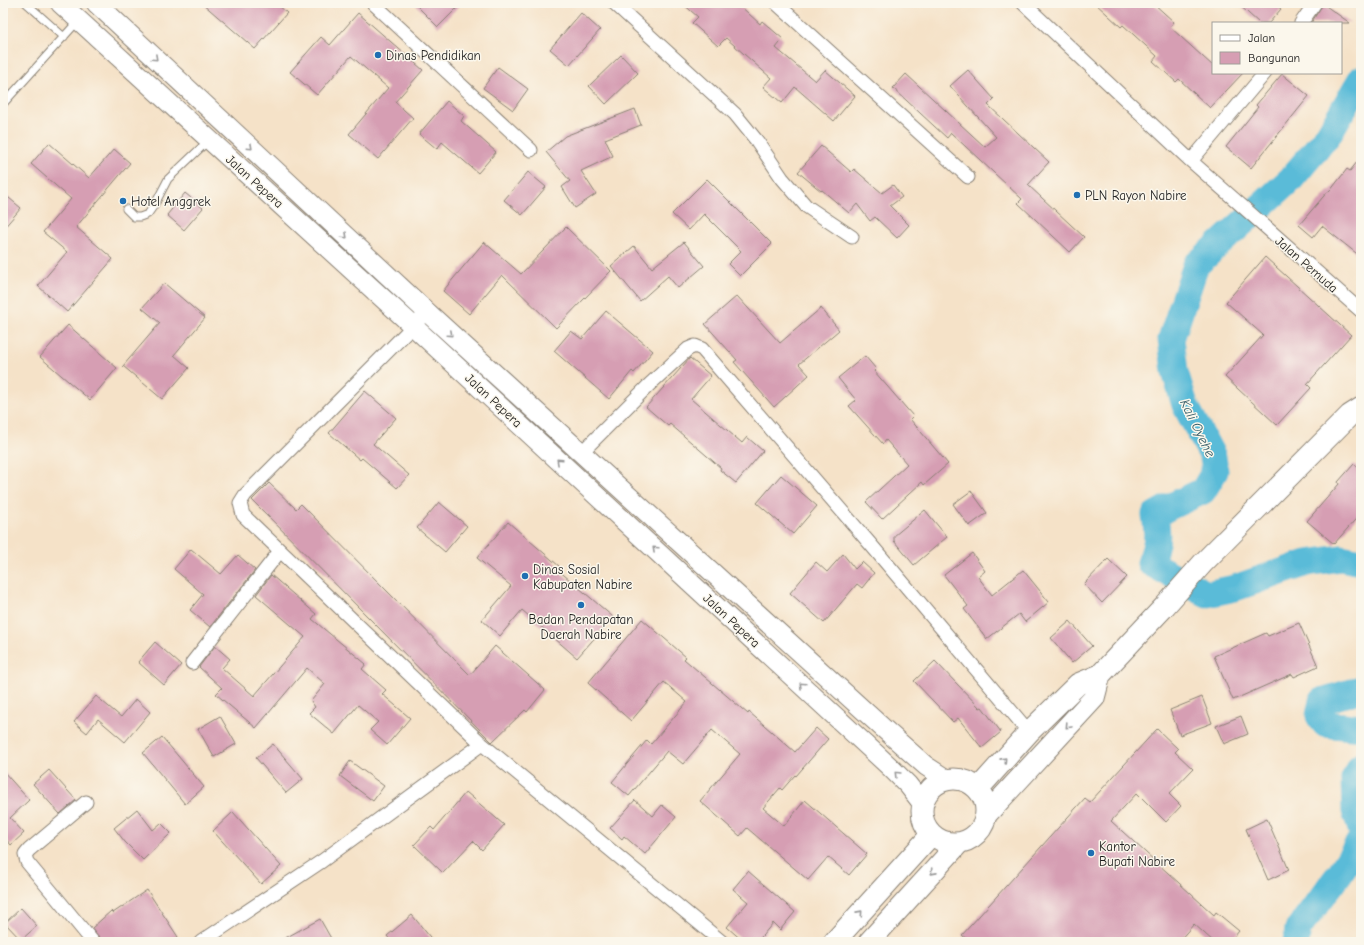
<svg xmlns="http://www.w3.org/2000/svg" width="1364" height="945" font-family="'Comic Neue',sans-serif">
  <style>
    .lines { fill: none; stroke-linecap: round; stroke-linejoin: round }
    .river { stroke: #5abbd8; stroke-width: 27 }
    .building { fill: #d69eb3 }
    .lane-casing { stroke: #887f72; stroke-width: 9 }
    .street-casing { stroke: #887f72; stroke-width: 15 }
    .secondary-casing { stroke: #887f72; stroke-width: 21 }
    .primary-casing { stroke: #887f72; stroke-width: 23 }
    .lane { stroke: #fff; stroke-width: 7 }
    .street { stroke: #fff; stroke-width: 13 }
    .secondary { stroke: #fff; stroke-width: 19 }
    .primary { stroke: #fff; stroke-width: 21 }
    .oneway { stroke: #999 }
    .poi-dot { fill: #1f6fb2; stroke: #fbf7ec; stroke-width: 1.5 }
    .labels { text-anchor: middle; stroke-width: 3; stroke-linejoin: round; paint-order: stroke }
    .poi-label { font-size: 13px; fill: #1c1c1c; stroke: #fbf7ec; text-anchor: start }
    .street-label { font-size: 13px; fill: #1c1c1c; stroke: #fbf7ec }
    .water-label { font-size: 14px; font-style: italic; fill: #355c67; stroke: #fbf7ec }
  </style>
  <rect width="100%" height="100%" fill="#fbf7ec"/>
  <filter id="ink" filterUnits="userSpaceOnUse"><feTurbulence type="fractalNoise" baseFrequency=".025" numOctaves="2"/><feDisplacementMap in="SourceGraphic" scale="8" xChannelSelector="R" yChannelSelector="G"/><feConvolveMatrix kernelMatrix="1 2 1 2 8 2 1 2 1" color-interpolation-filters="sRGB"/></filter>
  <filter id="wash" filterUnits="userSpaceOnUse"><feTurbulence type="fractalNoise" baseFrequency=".012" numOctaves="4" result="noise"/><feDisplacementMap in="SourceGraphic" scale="16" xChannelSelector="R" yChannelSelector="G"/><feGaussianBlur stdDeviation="0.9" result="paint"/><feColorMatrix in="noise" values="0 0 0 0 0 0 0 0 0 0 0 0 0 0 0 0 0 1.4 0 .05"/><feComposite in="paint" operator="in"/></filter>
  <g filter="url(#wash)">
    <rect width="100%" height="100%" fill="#f5e2c8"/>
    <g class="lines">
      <!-- river -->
      <path class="river" d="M 1361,79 L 1328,135 L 1291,179 L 1196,265 L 1171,339 L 1175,372 L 1185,405 L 1213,457 L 1215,471 L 1203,491 L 1169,507 L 1155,515 C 1158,536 1158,543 1150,563 L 1207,594 L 1235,588 L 1307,563 L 1341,558 L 1361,562
        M 1361,689 L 1322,701 L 1319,716 L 1325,724 L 1361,728
        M 1361,766 L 1354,779 L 1355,811 L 1361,829
        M 1296,942 L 1298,929 L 1340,873 L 1361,839"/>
    </g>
    <g id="blocks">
      <!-- building -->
      <path class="building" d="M 202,3 L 276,3 L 287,13 L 255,49 Z
        M 414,3 L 462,3 L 438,27 Z
        M 682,3 L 737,3 L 760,24 L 762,21 L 783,39 L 776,48 L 815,81 L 825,70 L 855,96 L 834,121 L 795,87 L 782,103 L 763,87 L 771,78 L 726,38 L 718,46 L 692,23 L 698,17 Z
        M 1095,3 L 1153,3 L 1174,22 L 1170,27 L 1213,66 L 1213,73 L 1243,73 L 1210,108 L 1179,79 L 1176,82 L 1153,61 L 1157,56 L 1123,25 L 1121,27 Z
        M 1237,3 L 1274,3 L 1281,9 L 1269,23 L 1259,23 Z
        M 1323,4 L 1350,23 L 1311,23 Z
        M 358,13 L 423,70 L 395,102 L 413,118 L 378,159 L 349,134 L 388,88 L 351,56 L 317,95 L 290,72 L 321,37 L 330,45 Z
        M 581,13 L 600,30 L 569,65 L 550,49 Z
        M 621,55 L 638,73 L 606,104 L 589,86 Z
        M 498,67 L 528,89 L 513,110 L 483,88 Z
        M 968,70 L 994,99 L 988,105 L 1049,162 L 1028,185 L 1084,237 L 1070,252 L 1018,203 L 1022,199 L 951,133 L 947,138 L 893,88 L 906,74 L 985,147 L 996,137 L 950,86 Z
        M 1282,74 L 1309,96 L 1251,168 L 1226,147 L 1258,107 L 1256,105 Z
        M 447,101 L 464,116 L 461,121 L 496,152 L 478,173 L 442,142 L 437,149 L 419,134 Z
        M 635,109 L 641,125 L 605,139 L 613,156 L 581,171 L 596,194 L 575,208 L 562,187 L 570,181 L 546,152 L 565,136 Z
        M 49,143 L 89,178 L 114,149 L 130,163 L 76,227 L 113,259 L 67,312 L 38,286 L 67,252 L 43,232 L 71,199 L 31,164 Z
        M 821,146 L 851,172 L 854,169 L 882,193 L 893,185 L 902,197 L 890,206 L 909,225 L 897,238 L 875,217 L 870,221 L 857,204 L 849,213 L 822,190 L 821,191 L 798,172 Z
        M 1361,157 L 1361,257 L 1322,226 L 1313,237 L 1299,225 L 1329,190 L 1330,191 L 1347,169 L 1350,171 Z
        M 528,172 L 546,187 L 522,215 L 504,200 Z
        M 707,179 L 772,244 L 740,276 L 728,264 L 741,251 L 704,214 L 689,230 L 672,214 Z
        M 3,193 L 21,208 L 3,229 Z
        M 185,193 L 203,208 L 184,230 L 167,215 Z
        M 566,227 L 611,271 L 556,328 L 502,275 L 469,314 L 443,291 L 484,242 L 521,274 Z
        M 684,242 L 704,266 L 678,288 L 668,276 L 640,301 L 611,266 L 634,246 L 652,268 Z
        M 1265,257 L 1351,335 L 1307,384 L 1311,388 L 1277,425 L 1225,377 L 1263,335 L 1226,302 Z
        M 164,283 L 205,318 L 174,355 L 189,368 L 162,399 L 123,366 L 160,323 L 142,308 Z
        M 737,296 L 780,343 L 821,308 L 839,330 L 799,364 L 809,375 L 774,407 L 734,362 L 737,360 L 705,324 Z
        M 606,311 L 653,351 L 634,373 L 632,371 L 609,399 L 554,351 L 571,331 L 582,339 Z
        M 68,325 L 117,368 L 90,400 L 40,357 Z
        M 865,356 L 876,369 L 874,371 L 913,416 L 910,419 L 948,464 L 924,485 L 922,482 L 882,519 L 866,502 L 907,464 L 886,440 L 883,444 L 849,406 L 856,400 L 838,378 Z
        M 690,358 L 711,376 L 691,399 L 742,443 L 747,437 L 763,451 L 736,483 L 720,470 L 721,468 L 670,424 L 668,426 L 646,407 Z
        M 365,391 L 396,418 L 373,444 L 409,475 L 397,488 L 362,458 L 360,460 L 329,433 Z
        M 1354,464 L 1361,470 L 1361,513 L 1334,544 L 1307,521 L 1339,484 L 1338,482 Z
        M 781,475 L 817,506 L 793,534 L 757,503 Z
        M 269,483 L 296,509 L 301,504 L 470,675 L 495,646 L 545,690 L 527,712 L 525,710 L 492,742 L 252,500 Z
        M 971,491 L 987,513 L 969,526 L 953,504 Z
        M 439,502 L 467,526 L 445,552 L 417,528 Z
        M 925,510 L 947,537 L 914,565 L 894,541 L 894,536 Z
        M 508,522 L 559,566 L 557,569 L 613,617 L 577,658 L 522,610 L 500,636 L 482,620 L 511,586 L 477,558 Z
        M 191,549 L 221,574 L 238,555 L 255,570 L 210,627 L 190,610 L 203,594 L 174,569 Z
        M 972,553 L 985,571 L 978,577 L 992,595 L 1023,570 L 1049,602 L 1025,622 L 1019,614 L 987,639 L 964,609 L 968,606 L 944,575 Z
        M 843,554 L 855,569 L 862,562 L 874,573 L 862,588 L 857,584 L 824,623 L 790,593 L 816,562 L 827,572 Z
        M 1108,559 L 1127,577 L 1102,603 L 1084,584 Z
        M 271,575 L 316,614 L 312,619 L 366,664 L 362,669 L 386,690 L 382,694 L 410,718 L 387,745 L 370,730 L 378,722 L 358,705 L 334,734 L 309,713 L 315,707 L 311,701 L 325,684 L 307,668 L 256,728 L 216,694 L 222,688 L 199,667 L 215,646 L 230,659 L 222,668 L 254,696 L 305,637 L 256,595 Z
        M 642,619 L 686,657 L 684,659 L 748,714 L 749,712 L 795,752 L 816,728 L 828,739 L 796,776 L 795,775 L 782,790 L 780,788 L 763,808 L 784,826 L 805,800 L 867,854 L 849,875 L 828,857 L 808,880 L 747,828 L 740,836 L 700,801 L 740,754 L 712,730 L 683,764 L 667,751 L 629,796 L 612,782 L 647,740 L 651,744 L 687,702 L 664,682 L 631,721 L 588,683 Z
        M 1070,621 L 1092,646 L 1072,663 L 1051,638 Z
        M 1299,623 L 1318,666 L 1294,677 L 1292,674 L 1233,700 L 1214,656 L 1266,633 L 1268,636 Z
        M 155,642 L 181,665 L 164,685 L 138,662 Z
        M 935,661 L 980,708 L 982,707 L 1001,732 L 982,748 L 958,718 L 953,722 L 914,681 Z
        M 96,696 L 121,717 L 136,699 L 150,712 L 125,742 L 98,719 L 87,733 L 74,722 Z
        M 1202,697 L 1212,723 L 1180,735 L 1170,710 Z
        M 220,716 L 236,744 L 214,757 L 198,729 Z
        M 1241,716 L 1248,734 L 1224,744 L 1216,726 Z
        M 1157,729 L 1178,749 L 1175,752 L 1193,769 L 1169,794 L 1181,806 L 1166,822 L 1137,793 L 1111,821 L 1214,915 L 1216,912 L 1239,931 L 1230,942 L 1214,942 L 1194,924 L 1178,942 L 970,942 L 962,935 L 1085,798 L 1090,802 Z
        M 162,737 L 204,787 L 185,804 L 143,753 Z
        M 273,744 L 303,779 L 286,793 L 256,758 Z
        M 350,761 L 384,786 L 373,801 L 340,776 Z
        M 49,770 L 76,800 L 60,814 L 33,784 Z
        M 3,771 L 29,800 L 10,818 L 24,833 L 11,845 L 3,836 Z
        M 466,792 L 504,825 L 482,850 L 473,841 L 443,873 L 414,845 L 431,827 L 434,830 Z
        M 635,800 L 653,816 L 662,805 L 676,817 L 645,854 L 624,836 L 622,839 L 610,828 Z
        M 137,809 L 153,830 L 161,823 L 171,833 L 143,860 L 125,842 L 114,828 Z
        M 233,812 L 281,866 L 261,884 L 213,831 Z
        M 1267,819 L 1289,870 L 1268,880 L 1246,829 Z
        M 748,871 L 795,912 L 780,930 L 773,923 L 757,942 L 744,942 L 727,927 L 748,902 L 733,889 Z
        M 147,890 L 178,937 L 171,942 L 101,942 L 99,937 L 92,928 L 111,911 L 113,913 Z
        M 21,908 L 37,926 L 21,940 L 5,923 Z
        M 412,915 L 434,942 L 392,942 L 387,936 Z
        M 320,919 L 333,942 L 278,942 Z"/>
    </g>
  </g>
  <g filter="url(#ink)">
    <use href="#blocks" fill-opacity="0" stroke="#887f72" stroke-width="1"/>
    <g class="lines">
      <!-- lane casing -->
      <g class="lane-casing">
        <path id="lane" d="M 26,3 L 64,37
          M 3,104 L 78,21
          M 126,209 L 134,217 L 140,217 L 148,214 L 155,204 L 168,179 L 209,140"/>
      </g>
      <!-- street casing -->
      <g class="street-casing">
        <path id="street" d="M 373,3 L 531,150
          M 614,3 L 735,114 L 757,141 L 782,178 L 806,206 L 852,237
          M 776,3 L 968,177
          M 1023,3 L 1191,161 L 1361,311
          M 1301,23 L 1315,3
          M 1191,161 L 1265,73
          M 427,312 L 245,495 L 240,503 L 243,515 L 482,744 L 722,942
          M 582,452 L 650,384 L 688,349 L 695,346 L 702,349 L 872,546 L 1029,732
          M 192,663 L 280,551
          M 86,802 L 29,850 L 25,855 L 27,862 L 93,942
          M 201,942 L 322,861 L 482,744"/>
      </g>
      <!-- secondary casing -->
      <g class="secondary-casing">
        <path id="secondary" d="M 60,3 L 413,326 L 890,767 L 908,785 L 922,803
          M 96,3 L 427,312 L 883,728 L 926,766 L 946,779"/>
      </g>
      <!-- primary casing -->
      <g class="primary-casing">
        <path id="primary" d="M922 811a32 32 0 1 1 64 0a32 32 0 1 1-64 0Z
          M 978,789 L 1029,732 L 1078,684 L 1100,675 L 1165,606 L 1203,563 L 1350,415 L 1361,408
          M 986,815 L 1094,698 L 1100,675
          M 834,942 L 931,835
          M 869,942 L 959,843"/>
      </g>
      <!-- lane -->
      <use href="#lane" class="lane"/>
      <!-- street -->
      <use href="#street" class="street"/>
      <!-- secondary -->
      <use href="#secondary" class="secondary"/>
      <!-- primary -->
      <use href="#primary" class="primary"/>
    </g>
    <!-- one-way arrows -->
    <defs><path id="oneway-chevron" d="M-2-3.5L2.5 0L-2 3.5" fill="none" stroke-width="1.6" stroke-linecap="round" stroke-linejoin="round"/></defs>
    <g class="oneway">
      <use href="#oneway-chevron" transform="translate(155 58) rotate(43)"/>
      <use href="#oneway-chevron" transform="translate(250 147) rotate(43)"/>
      <use href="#oneway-chevron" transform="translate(345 236) rotate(43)"/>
      <use href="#oneway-chevron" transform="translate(450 334) rotate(42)"/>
      <use href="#oneway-chevron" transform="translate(559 461) rotate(-137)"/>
      <use href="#oneway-chevron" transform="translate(655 549) rotate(-137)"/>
      <use href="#oneway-chevron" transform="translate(802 685) rotate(-137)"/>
      <use href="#oneway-chevron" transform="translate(1068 726) rotate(133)"/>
      <use href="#oneway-chevron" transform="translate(1004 760) rotate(-48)"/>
      <use href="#oneway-chevron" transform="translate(897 774) rotate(-134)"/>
      <use href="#oneway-chevron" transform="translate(933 872) rotate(132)"/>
      <use href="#oneway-chevron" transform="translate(860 913) rotate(-48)"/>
    </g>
  </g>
  <!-- markers -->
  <g class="poi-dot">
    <circle cx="378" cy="55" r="4"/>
    <circle cx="1077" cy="195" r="4"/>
    <circle cx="123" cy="201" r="4"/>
    <circle cx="525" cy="576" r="4"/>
    <circle cx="581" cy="605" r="4"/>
    <circle cx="1091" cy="853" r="4"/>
  </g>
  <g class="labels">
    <!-- poi labels -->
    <g class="poi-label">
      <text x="386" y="60">Dinas Pendidikan</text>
      <text x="1085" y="200">PLN Rayon Nabire</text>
      <text x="131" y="206">Hotel Anggrek</text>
      <text x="533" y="574">Dinas Sosial<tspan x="533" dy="15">Kabupaten Nabire</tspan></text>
      <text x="581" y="624" text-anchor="middle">Badan Pendapatan<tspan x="581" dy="15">Daerah Nabire</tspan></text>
      <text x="1099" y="851">Kantor<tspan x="1099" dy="15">Bupati Nabire</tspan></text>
    </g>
    <!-- street labels -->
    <g class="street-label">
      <text transform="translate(255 181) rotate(42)" y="5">Jalan Pepera</text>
      <text transform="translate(1307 264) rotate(41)" y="5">Jalan Pemuda</text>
      <text transform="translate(494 400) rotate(43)" y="5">Jalan Pepera</text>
      <text transform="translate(732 620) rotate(43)" y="5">Jalan Pepera</text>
    </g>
    <!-- water labels -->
    <g class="water-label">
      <text transform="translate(1198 428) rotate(64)" y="5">Kali Oyehe</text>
    </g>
  </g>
  <!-- margin -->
  <rect width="1364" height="945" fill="none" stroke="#fbf7ec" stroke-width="16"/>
  <!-- legend -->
  <rect x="1212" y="22" width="130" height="52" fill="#fbf7ec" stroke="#a29f99"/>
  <rect x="1220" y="35" width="20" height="6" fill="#ffffff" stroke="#a29f99"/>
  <text x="1248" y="42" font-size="12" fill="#1c1c1c">Jalan</text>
  <rect x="1220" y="52" width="20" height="12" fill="#d69eb3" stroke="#a29f99"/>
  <text x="1248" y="62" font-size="12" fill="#1c1c1c">Bangunan</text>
</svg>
